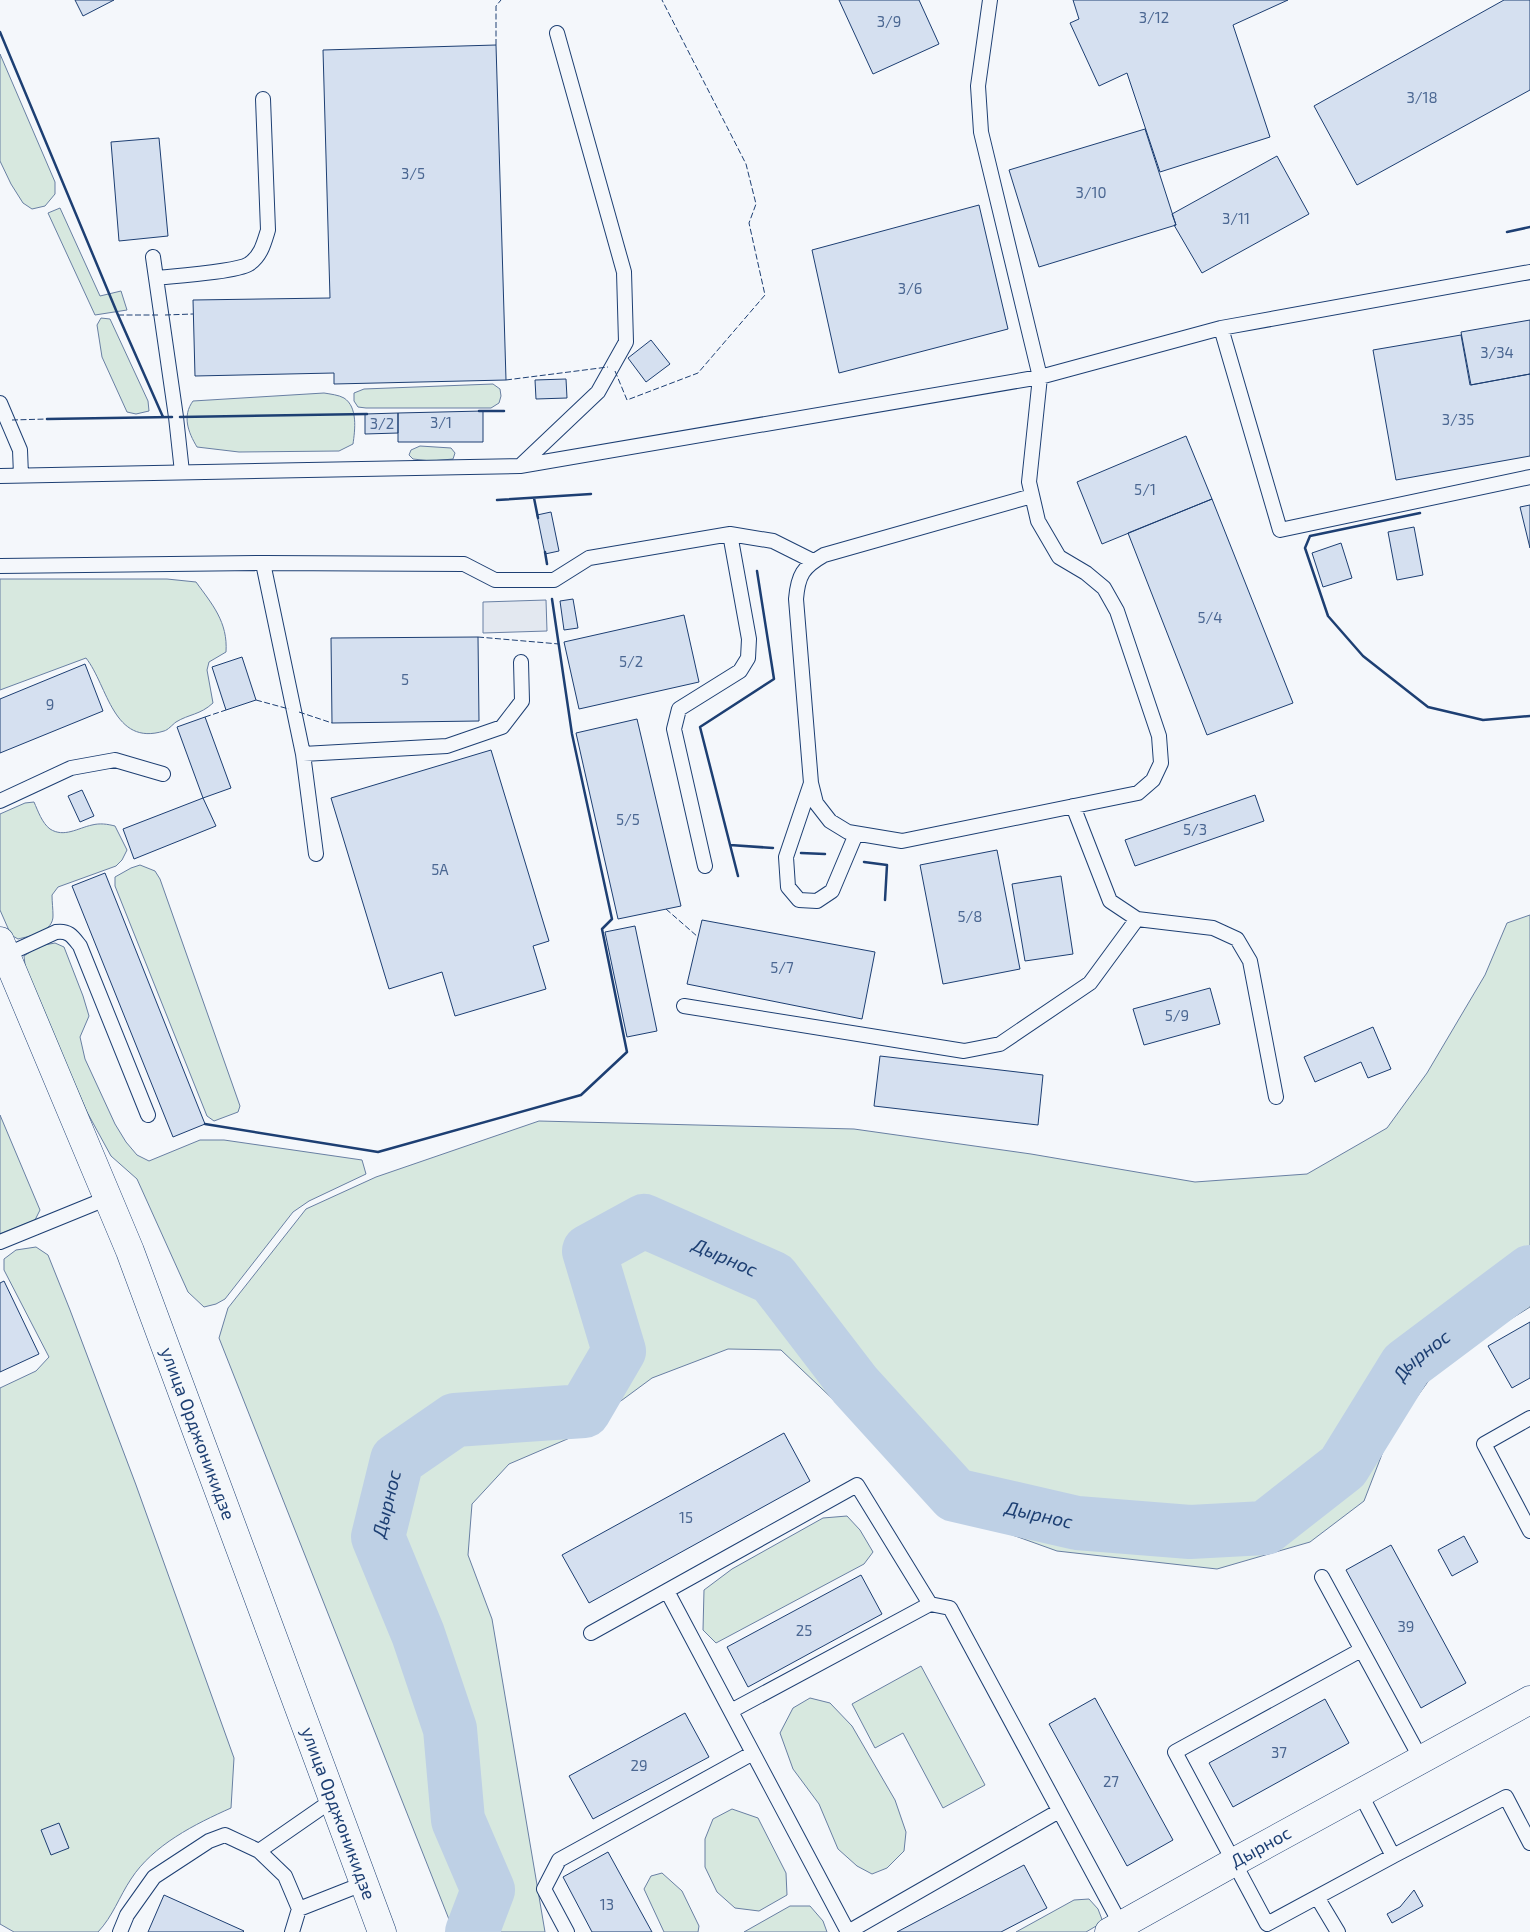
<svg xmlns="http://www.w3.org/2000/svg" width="1530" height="1932" font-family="'Exo 2',sans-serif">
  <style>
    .green { fill: #d7e8df; stroke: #687fa3 }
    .parking { fill: #e3e8f0; stroke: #687fa3 }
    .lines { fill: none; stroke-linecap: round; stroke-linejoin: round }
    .river { stroke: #bed0e5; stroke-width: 54 }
    .building { fill: #d5e0f0; stroke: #1d3f73 }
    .service-casing { stroke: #1d3f73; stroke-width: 16 }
    .minor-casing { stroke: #1d3f73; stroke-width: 29 }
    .secondary-casing { stroke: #1d3f73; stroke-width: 29 }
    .service { stroke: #f4f7fb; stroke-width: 14 }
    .minor { stroke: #f4f7fb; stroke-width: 28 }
    .secondary { stroke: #f4f7fb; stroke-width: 28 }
    .fence { stroke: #1d3f73; stroke-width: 1; stroke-dasharray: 6 2.5; stroke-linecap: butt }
    .wall { stroke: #1d3f73; stroke-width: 2.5 }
    .labels { text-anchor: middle; stroke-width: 4; stroke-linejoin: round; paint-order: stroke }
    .number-label { font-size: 15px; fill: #4b6792 }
    .street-label { font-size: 18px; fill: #1d3f73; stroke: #f4f7fb }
    .water-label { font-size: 19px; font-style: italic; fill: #1d3f73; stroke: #f4f7fb }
  </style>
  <rect width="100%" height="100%" fill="#f4f7fb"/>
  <!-- green -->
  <path class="green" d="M 0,54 L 55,182 L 55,194 L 45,206 L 32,209 L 23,203 L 11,184 L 0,161 Z
    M 60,208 L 100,296 L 121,291 L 127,310 L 95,315 L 48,213 Z
    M 101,318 L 110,319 L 148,401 L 149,411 L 136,414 L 127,412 L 102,357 L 97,325 Z
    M 493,384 L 500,389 L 501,396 L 499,403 L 491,408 L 366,408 L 358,407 L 354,401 L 354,393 L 364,389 Z
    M 324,393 C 330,394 339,395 344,398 C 358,407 355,430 353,444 L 339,451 L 239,452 L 197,447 C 188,432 182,416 193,401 Z
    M 420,446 L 451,448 L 455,453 L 453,459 L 431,461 L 413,459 L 409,455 L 411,450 Z
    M 0,579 L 167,579 L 196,582 C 212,604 228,622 226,652 L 209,662 L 207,670 L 213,703 C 200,715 189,714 176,722 C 172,725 168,730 164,731 C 113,747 108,686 86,658 L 0,690 Z
    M 34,802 C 38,811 42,823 50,829 C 64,838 78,828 92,825 C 100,823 107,824 115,826 L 127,850 L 122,860 L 116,866 L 58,887 L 52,895 C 52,902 53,909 53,915 C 54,932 30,936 18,939 L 11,935 L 0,910 L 0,814 L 25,803 Z
    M 140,865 L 155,871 L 160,879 L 240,1106 L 238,1112 L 214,1121 L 207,1116 L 115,886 L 115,877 L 131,868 Z
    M 1530,915 L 1530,1307 L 1442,1362 L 1389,1436 L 1364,1501 L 1310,1542 L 1217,1569 L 1057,1551 L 954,1514 L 781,1350 L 728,1349 L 652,1378 L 572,1437 L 509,1464 L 472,1504 L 468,1555 L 492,1619 L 545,1932 L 454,1932 L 219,1338 L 228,1308 L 306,1209 L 376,1177 L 539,1121 L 854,1129 L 1031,1154 L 1195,1182 L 1307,1174 L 1387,1128 L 1427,1073 L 1485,975 L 1507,923 Z
    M 55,943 L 64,947 L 83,996 L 89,1016 L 80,1037 L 85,1059 L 115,1124 L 126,1142 L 137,1155 L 149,1161 L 200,1140 L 224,1140 L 362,1160 L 366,1174 L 309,1201 L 293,1212 L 225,1299 L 216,1304 L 204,1307 L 188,1292 L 137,1179 L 111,1156 L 87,1112 L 26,973 L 24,956 L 39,946 Z
    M 0,1115 L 40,1210 L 35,1220 L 0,1234 Z
    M 36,1247 L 48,1255 L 70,1310 L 136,1485 L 234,1758 L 231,1808 C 195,1824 153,1845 131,1879 C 119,1897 113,1916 98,1932 L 14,1932 L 0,1924 L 0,1388 L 36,1371 L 49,1357 L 4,1270 L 4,1259 L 16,1250 Z
    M 847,1516 L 860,1530 L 873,1552 L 864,1564 L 716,1643 L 703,1630 L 704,1590 L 732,1569 L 823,1518 Z
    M 921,1666 L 985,1785 L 943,1808 L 903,1733 L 875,1748 L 852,1704 Z
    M 810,1698 L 830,1703 L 852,1726 L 895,1800 L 906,1832 L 904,1851 L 887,1868 L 872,1874 L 857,1866 L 838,1849 L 819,1804 L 793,1769 L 780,1733 L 793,1708 Z
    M 732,1809 L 758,1818 L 786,1873 L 787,1895 L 759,1911 L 735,1908 L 717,1892 L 705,1867 L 705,1839 L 713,1819 Z
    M 662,1873 L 682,1891 L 699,1926 L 698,1932 L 664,1932 L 644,1889 L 651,1876 Z
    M 1089,1899 L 1098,1909 L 1103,1922 L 1086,1932 L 1016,1932 L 1074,1900 Z
    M 790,1906 L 810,1906 L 823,1921 L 827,1932 L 744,1932 Z"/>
  <!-- parking -->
  <path class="parking" d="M 546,600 L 547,631 L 483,633 L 483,602 Z"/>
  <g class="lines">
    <!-- river -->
    <path class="river" id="s1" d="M 472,1932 L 488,1890 L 458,1820 L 450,1729 L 418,1634 L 378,1537 L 397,1460 L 455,1420 L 584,1411 L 619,1351 L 589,1251 L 644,1221 L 773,1278 L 855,1385 L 955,1495 L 1077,1523 L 1190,1532 L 1265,1528 L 1343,1467 L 1406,1365 L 1530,1272"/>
  </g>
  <!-- building -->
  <path class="building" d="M 75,0 L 114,0 L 83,16 Z
    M 839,0 L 919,0 L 939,44 L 873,74 Z
    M 1073,0 L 1288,0 L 1233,25 L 1270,137 L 1160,172 L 1127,73 L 1099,86 L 1070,23 L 1079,19 Z
    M 1504,0 L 1530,0 L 1530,90 L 1357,185 L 1314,106 Z
    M 496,45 L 506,380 L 334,384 L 334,373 L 195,376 L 193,300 L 330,298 L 323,50 Z
    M 1145,129 L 1176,225 L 1039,267 L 1009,170 Z
    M 159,138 L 168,236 L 119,241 L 111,142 Z
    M 1277,156 L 1309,214 L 1202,273 L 1174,225 L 1176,225 L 1172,214 Z
    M 979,205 L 1008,329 L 839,373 L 812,250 Z
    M 1530,320 L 1530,374 L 1471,385 L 1461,332 Z
    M 1461,335 L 1470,385 L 1530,374 L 1530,456 L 1396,480 L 1373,350 Z
    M 651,340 L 670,364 L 646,382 L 628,358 Z
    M 566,379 L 567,398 L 536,399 L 535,380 Z
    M 483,411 L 483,442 L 398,442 L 398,413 Z
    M 398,413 L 398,433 L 365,434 L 365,414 Z
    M 1186,436 L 1212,499 L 1102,544 L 1077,482 Z
    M 1212,499 L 1293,703 L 1207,735 L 1128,533 Z
    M 1530,505 L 1530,548 L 1520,507 Z
    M 551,512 L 559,551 L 545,554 L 537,515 Z
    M 1414,527 L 1423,575 L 1397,580 L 1388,532 Z
    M 1341,543 L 1352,578 L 1323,587 L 1312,553 Z
    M 573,599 L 578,628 L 564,630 L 560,601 Z
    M 684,615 L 699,682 L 579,709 L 564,642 Z
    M 478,637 L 479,721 L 332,723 L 331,638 Z
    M 242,657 L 256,700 L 226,710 L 212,667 Z
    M 85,664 L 103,711 L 0,753 L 0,699 Z
    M 205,717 L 231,788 L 203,798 L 177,727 Z
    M 637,719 L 681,906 L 618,919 L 576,733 Z
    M 491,750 L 549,941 L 533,946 L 546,989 L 455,1016 L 442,972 L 389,989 L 331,798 Z
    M 82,790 L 94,816 L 80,822 L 68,796 Z
    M 1255,795 L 1264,821 L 1135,866 L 1125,840 Z
    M 203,798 L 216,826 L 134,859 L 123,829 Z
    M 997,850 L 1020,969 L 943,984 L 920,865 Z
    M 105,873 L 205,1124 L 173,1137 L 72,886 Z
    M 1061,876 L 1073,954 L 1025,961 L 1012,884 Z
    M 702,920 L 875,952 L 862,1019 L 687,984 Z
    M 635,926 L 657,1031 L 627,1037 L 605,932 Z
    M 1210,988 L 1220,1024 L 1144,1045 L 1133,1009 Z
    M 1373,1027 L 1391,1069 L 1368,1078 L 1361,1062 L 1315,1082 L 1304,1057 Z
    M 880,1056 L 1043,1075 L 1038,1125 L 874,1106 Z
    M 4,1281 L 39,1354 L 0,1372 L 0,1283 Z
    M 1530,1322 L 1530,1378 L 1512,1388 L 1488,1346 Z
    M 784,1433 L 810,1481 L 589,1603 L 562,1555 Z
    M 1464,1536 L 1478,1562 L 1452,1576 L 1438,1550 Z
    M 1391,1545 L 1466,1683 L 1421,1708 L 1346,1570 Z
    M 861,1575 L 882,1614 L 748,1687 L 727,1647 Z
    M 1095,1698 L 1173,1840 L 1127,1866 L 1049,1724 Z
    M 1325,1699 L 1349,1743 L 1233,1807 L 1209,1763 Z
    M 685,1713 L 709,1757 L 593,1819 L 569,1776 Z
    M 59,1823 L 69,1848 L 51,1855 L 41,1830 Z
    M 608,1852 L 652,1932 L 592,1932 L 563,1877 Z
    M 1024,1865 L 1047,1908 L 1001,1932 L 897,1932 Z
    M 1414,1890 L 1423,1906 L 1392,1923 L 1387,1914 L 1400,1907 Z
    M 164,1895 L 244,1931 L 243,1932 L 148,1932 Z"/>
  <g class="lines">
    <!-- service casing -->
    <g class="service-casing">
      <path id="service" d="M 990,0 L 978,86 L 981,132 L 1040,377 L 1029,482 L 1038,521 L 1059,557 L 1086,573 L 1104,588 L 1117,611 L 1159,736 L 1161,763 L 1153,780 L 1138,793 L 902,841 L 848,832 L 830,821 L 816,803 L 811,783 L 796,599 C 798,575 803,567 824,555 L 1032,496
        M 153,257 L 176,417 L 182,472
        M 156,278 C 174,276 236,272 249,264 C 261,256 264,243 268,230 L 263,99
        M 1221,328 L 1280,530 L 1530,477
        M 0,403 L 20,450 L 21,475
        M 520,466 L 598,392 L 626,342 L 624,272 L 557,33
        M 0,476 L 520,466 L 1040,377 L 1221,328 L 1530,272
        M 263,563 L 303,754 L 316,854
        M 0,566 L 263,563 L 464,564 L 495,580 L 554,580 L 589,558 L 730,534 L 773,541 L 813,561
        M 303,754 L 447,746 L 502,727 L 522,701 L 521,662
        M 811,783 L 786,857 L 788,887 L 799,900 L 817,901 L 832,891 L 856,834
        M 0,801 L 71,768 L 115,760 L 163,774
        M 1073,806 L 1110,901 L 1137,919 L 1213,928 L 1237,939 L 1250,961 L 1276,1097
        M 705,866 L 674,729 L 679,709 L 740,671 L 748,658 L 749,639 L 730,534
        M 6,955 L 56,932 C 69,930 73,937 80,946 L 148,1115
        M 684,1006 L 964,1051 L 1000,1044 L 1090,983 L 1137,919
        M 0,1242 L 108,1198
        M 1530,1418 L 1484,1444 L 1530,1531
        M 1322,1577 L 1421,1759
        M 667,1591 L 848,1932
        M 591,1633 L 857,1485 L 930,1604 L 950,1608 L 1121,1925
        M 731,1711 L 930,1604
        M 1360,1793 L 1393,1856 L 1267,1924 L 1175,1752 L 1361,1650
        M 259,1851 L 334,1799
        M 1393,1856 L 1506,1797 L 1530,1843
        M 1317,1897 L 1338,1932
        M 299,1909 L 365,1883
        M 120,1932 L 127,1915 L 154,1877 L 209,1841 L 225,1835 L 259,1851 L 285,1876 L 299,1909 L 292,1932
        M 567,1932 L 544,1889 L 559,1860 L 753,1753
        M 848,1932 L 1059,1811"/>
    </g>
    <!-- minor casing -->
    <g class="minor-casing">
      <g id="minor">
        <path id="s2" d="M 1109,1932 L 1234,1862 L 1530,1700"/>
      </g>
    </g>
    <!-- secondary casing -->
    <g class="secondary-casing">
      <g id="secondary">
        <path id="s3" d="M 0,941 L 130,1251 L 382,1932"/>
      </g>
    </g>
    <!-- service -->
    <use href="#service" class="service"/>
    <!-- minor -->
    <use href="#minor" class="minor"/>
    <!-- secondary -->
    <use href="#secondary" class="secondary"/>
    <!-- fence -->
    <path class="fence" d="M 496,45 L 496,6 L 501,0
      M 118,315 L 158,315
      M 165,315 L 193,314
      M 615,371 L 627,400 L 698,373 L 765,295 L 749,223 L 756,204 L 746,164 L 662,0
      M 506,380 L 608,367
      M 12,420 L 47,419
      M 478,637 L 559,644
      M 256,700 L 289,709
      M 299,712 L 332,723
      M 205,717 L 226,710
      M 666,909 L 698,937"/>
    <!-- wall -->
    <path class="wall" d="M 0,32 L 118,315 L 163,417
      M 1507,232 L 1530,227
      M 479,411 L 504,411
      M 180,417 L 367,414
      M 47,419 L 172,417
      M 534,498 L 538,518
      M 497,500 L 591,494
      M 1420,513 L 1310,536 L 1305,548 L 1328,616 L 1363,656 L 1428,707 L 1483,720 L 1530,716
      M 545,552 L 547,564
      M 730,845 L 773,848
      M 801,853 L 825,854
      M 864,862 L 887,865 L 885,900
      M 738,876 L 700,727 L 774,679 L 757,571
      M 205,1124 L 378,1152 L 581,1095 L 627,1052 L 602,929 L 612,919 L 572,734 L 552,599"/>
  </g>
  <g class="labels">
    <!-- number labels -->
    <g class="number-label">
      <text x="1154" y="23">3/12</text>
      <text x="889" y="27">3/9</text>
      <text x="1422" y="103">3/18</text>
      <text x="413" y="179">3/5</text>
      <text x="1091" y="198">3/10</text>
      <text x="1236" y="224">3/11</text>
      <text x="910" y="294">3/6</text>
      <text x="1497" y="358">3/34</text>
      <text x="1458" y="425">3/35</text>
      <text x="441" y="428">3/1</text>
      <text x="382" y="429">3/2</text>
      <text x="1145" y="495">5/1</text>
      <text x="1210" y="623">5/4</text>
      <text x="631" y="667">5/2</text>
      <text x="405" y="685">5</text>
      <text x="50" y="710">9</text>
      <text x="628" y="825">5/5</text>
      <text x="1195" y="835">5/3</text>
      <text x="440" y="875">5А</text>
      <text x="970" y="922">5/8</text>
      <text x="782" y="973">5/7</text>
      <text x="1177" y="1021">5/9</text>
      <text x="686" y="1523">15</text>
      <text x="1406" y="1632">39</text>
      <text x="804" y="1636">25</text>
      <text x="1279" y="1758">37</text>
      <text x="639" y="1771">29</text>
      <text x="1111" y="1787">27</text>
      <text x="607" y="1910">13</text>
    </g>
    <!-- street labels -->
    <g class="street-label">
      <text dy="6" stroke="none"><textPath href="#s3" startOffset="531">улица Орджоникидзе</textPath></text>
      <text dy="6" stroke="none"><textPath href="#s3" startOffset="936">улица Орджоникидзе</textPath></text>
      <text dy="6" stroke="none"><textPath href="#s2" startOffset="174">Дырнос</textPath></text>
    </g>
    <!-- water labels -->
    <g class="water-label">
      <text dy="7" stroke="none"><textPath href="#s1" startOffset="1022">Дырнос</textPath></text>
      <text dy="7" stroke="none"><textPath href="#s1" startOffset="1908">Дырнос</textPath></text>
      <text dy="7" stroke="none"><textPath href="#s1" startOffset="452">Дырнос</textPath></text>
      <text dy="7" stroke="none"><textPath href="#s1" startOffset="1444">Дырнос</textPath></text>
    </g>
  </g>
</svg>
